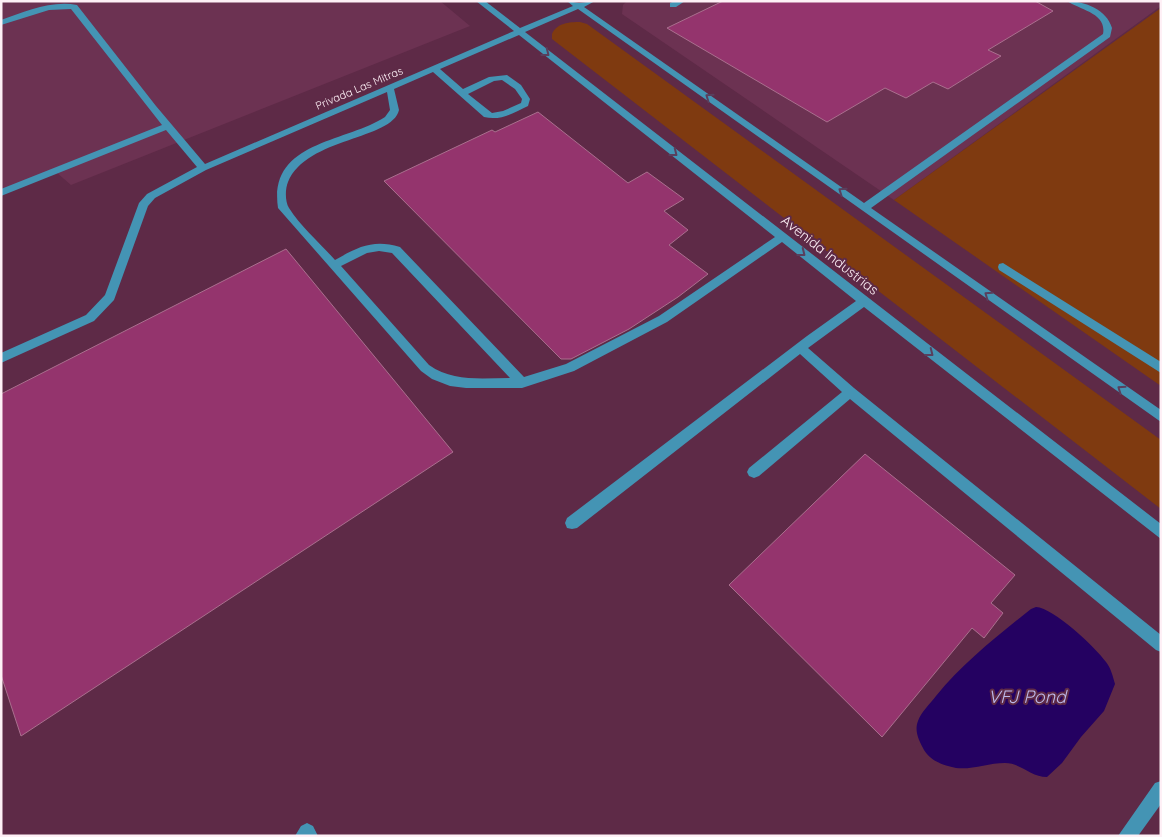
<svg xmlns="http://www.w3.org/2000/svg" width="1162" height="837" font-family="Quicksand,sans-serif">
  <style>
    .built { fill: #6c3252 }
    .green { fill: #7f3a10 }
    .water { fill: #240161 }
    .building { fill: #94346d; stroke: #aa6f8e }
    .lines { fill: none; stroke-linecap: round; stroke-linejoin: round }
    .minor { fill: #4494b4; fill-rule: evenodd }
    .oneway { stroke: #593f5d }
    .labels { text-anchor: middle; stroke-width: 4; stroke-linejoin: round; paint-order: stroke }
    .far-street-label { font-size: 11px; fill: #fef0f6; stroke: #5e2a47 }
    .street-label { font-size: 14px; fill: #fef0f6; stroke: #5e2a47 }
    .near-water-label { font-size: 18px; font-style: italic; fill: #bdbaeb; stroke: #5e2a47 }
  </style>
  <rect width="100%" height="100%" fill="#5e2a47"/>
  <!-- built -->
  <path class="built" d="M 1,1 L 440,1 L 470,26 L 71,185 L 56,172 L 1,195 Z
    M 627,1 L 1161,1 L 1161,6 L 894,200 L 622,14 L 623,5 Z"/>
  <!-- green -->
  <path class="green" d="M 1161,8 L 1161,386 L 894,200 Z
    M 580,22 L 587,24 L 1161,440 L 1161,509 L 552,39 L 552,34 C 557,23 569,22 580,22 Z"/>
  <!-- water -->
  <path class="water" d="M 1036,607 C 1054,608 1095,647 1106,662 C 1111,668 1113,677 1115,684 L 1104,711 L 1081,737 L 1062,763 L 1047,777 C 1031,777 1021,763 1005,763 C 988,763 972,770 956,768 C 942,765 931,761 924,750 C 919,741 914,731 918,721 C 921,712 930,704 936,696 C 963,663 997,636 1031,609 Z"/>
  <!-- building -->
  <path class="building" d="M 723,1 L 1035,1 L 1053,11 L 988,50 L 1001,56 L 948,89 L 933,82 L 906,98 L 885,88 L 827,122 L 667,28 Z
    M 538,112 L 628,183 L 647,172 L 684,199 L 664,211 L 688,230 L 669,245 L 708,274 L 678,297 L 629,329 L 571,359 L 561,359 L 384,181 L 492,130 L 495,132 Z
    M 286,249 L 453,452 L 21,736 L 1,675 L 1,394 Z
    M 865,454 L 1015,575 L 991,603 L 1003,613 L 984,638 L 972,628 L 882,737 L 729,585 Z"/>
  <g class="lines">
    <!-- minor -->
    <path class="minor" d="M 476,1 L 485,1 L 520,28 L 573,6 L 567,1 L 579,3 L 595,1 L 584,7 L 864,203 L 1103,34 C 1107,13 1080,10 1067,1 C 1085,1 1107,10 1112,28 L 1110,37 L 871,208 L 1161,410 L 1161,422 L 578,9 L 525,32 L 1161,524 L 1161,539 L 864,307 L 808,348 L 854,388 L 1161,635 L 1161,652 L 1156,650 L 850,399 L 759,476 L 754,478 L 749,476 L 747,472 L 749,468 L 842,392 L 800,354 L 577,528 L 572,529 L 567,528 L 565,523 L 567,518 L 807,336 L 856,301 L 782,242 L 667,322 L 574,371 L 522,388 L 466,388 L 450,386 L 432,379 L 421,371 L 278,208 C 268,141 345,143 385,117 L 390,110 L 387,92 L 206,170 L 155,198 L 148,206 L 114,300 L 94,321 L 1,363 L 1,353 L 86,315 L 105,295 L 139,203 L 147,194 L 197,167 L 166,130 L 1,196 L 1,189 L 162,125 L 71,9 L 49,10 L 1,25 L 1,20 C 25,12 51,0 77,5 L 156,106 L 205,164 L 514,31 ZM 519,35 L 775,237 L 659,316 L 566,364 L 524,377 L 400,247 C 373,239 358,247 335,260 C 320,243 301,227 289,208 C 285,202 285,189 288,182 C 307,137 392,140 399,110 L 394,89 L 433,72 L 484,117 C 501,121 513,113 528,106 L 530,99 L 521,85 L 507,75 L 489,77 L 463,89 L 440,69 ZM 502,80 L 515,89 L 522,99 L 521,103 L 503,111 L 492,113 L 468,94 L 494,81 ZM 379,251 L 392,253 L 510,378 C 481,378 453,382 429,365 L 341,266 L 367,253 Z
      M 674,1 L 685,1 L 676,7 L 670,7 L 670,3 Z
      M 1003,263 L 1161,362 L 1161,373 L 999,270 L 998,267 L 999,264 Z
      M 1161,781 L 1161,804 L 1138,836 L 1118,836 L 1155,783 Z
      M 307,823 L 313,826 L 318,836 L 295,836 L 301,826 Z"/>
  </g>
  <!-- one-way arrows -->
  <defs><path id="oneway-chevron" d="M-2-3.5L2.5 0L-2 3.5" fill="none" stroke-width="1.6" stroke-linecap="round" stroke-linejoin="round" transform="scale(1.25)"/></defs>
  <g class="oneway">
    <use href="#oneway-chevron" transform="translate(546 53) rotate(38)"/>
    <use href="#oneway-chevron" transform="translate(709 97) rotate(-145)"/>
    <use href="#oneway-chevron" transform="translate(674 153) rotate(38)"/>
    <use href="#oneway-chevron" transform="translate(842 191) rotate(-145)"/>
    <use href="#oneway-chevron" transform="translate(802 253) rotate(38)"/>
    <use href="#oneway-chevron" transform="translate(988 295) rotate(-145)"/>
    <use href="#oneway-chevron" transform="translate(930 353) rotate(38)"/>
    <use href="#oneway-chevron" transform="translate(1121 389) rotate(-145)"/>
  </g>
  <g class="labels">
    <!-- far-street labels -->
    <g class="far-street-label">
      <text transform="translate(359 88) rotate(-23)" y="4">Privada Las Mitras</text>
    </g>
    <!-- street labels -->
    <g class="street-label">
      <text transform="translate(830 255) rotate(38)" y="5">Avenida Industrias</text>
    </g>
    <!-- near-water labels -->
    <g class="near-water-label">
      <text x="1027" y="703">VFJ Pond</text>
    </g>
  </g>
  <!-- border -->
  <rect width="1162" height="837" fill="none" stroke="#fef0f6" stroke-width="5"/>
</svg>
